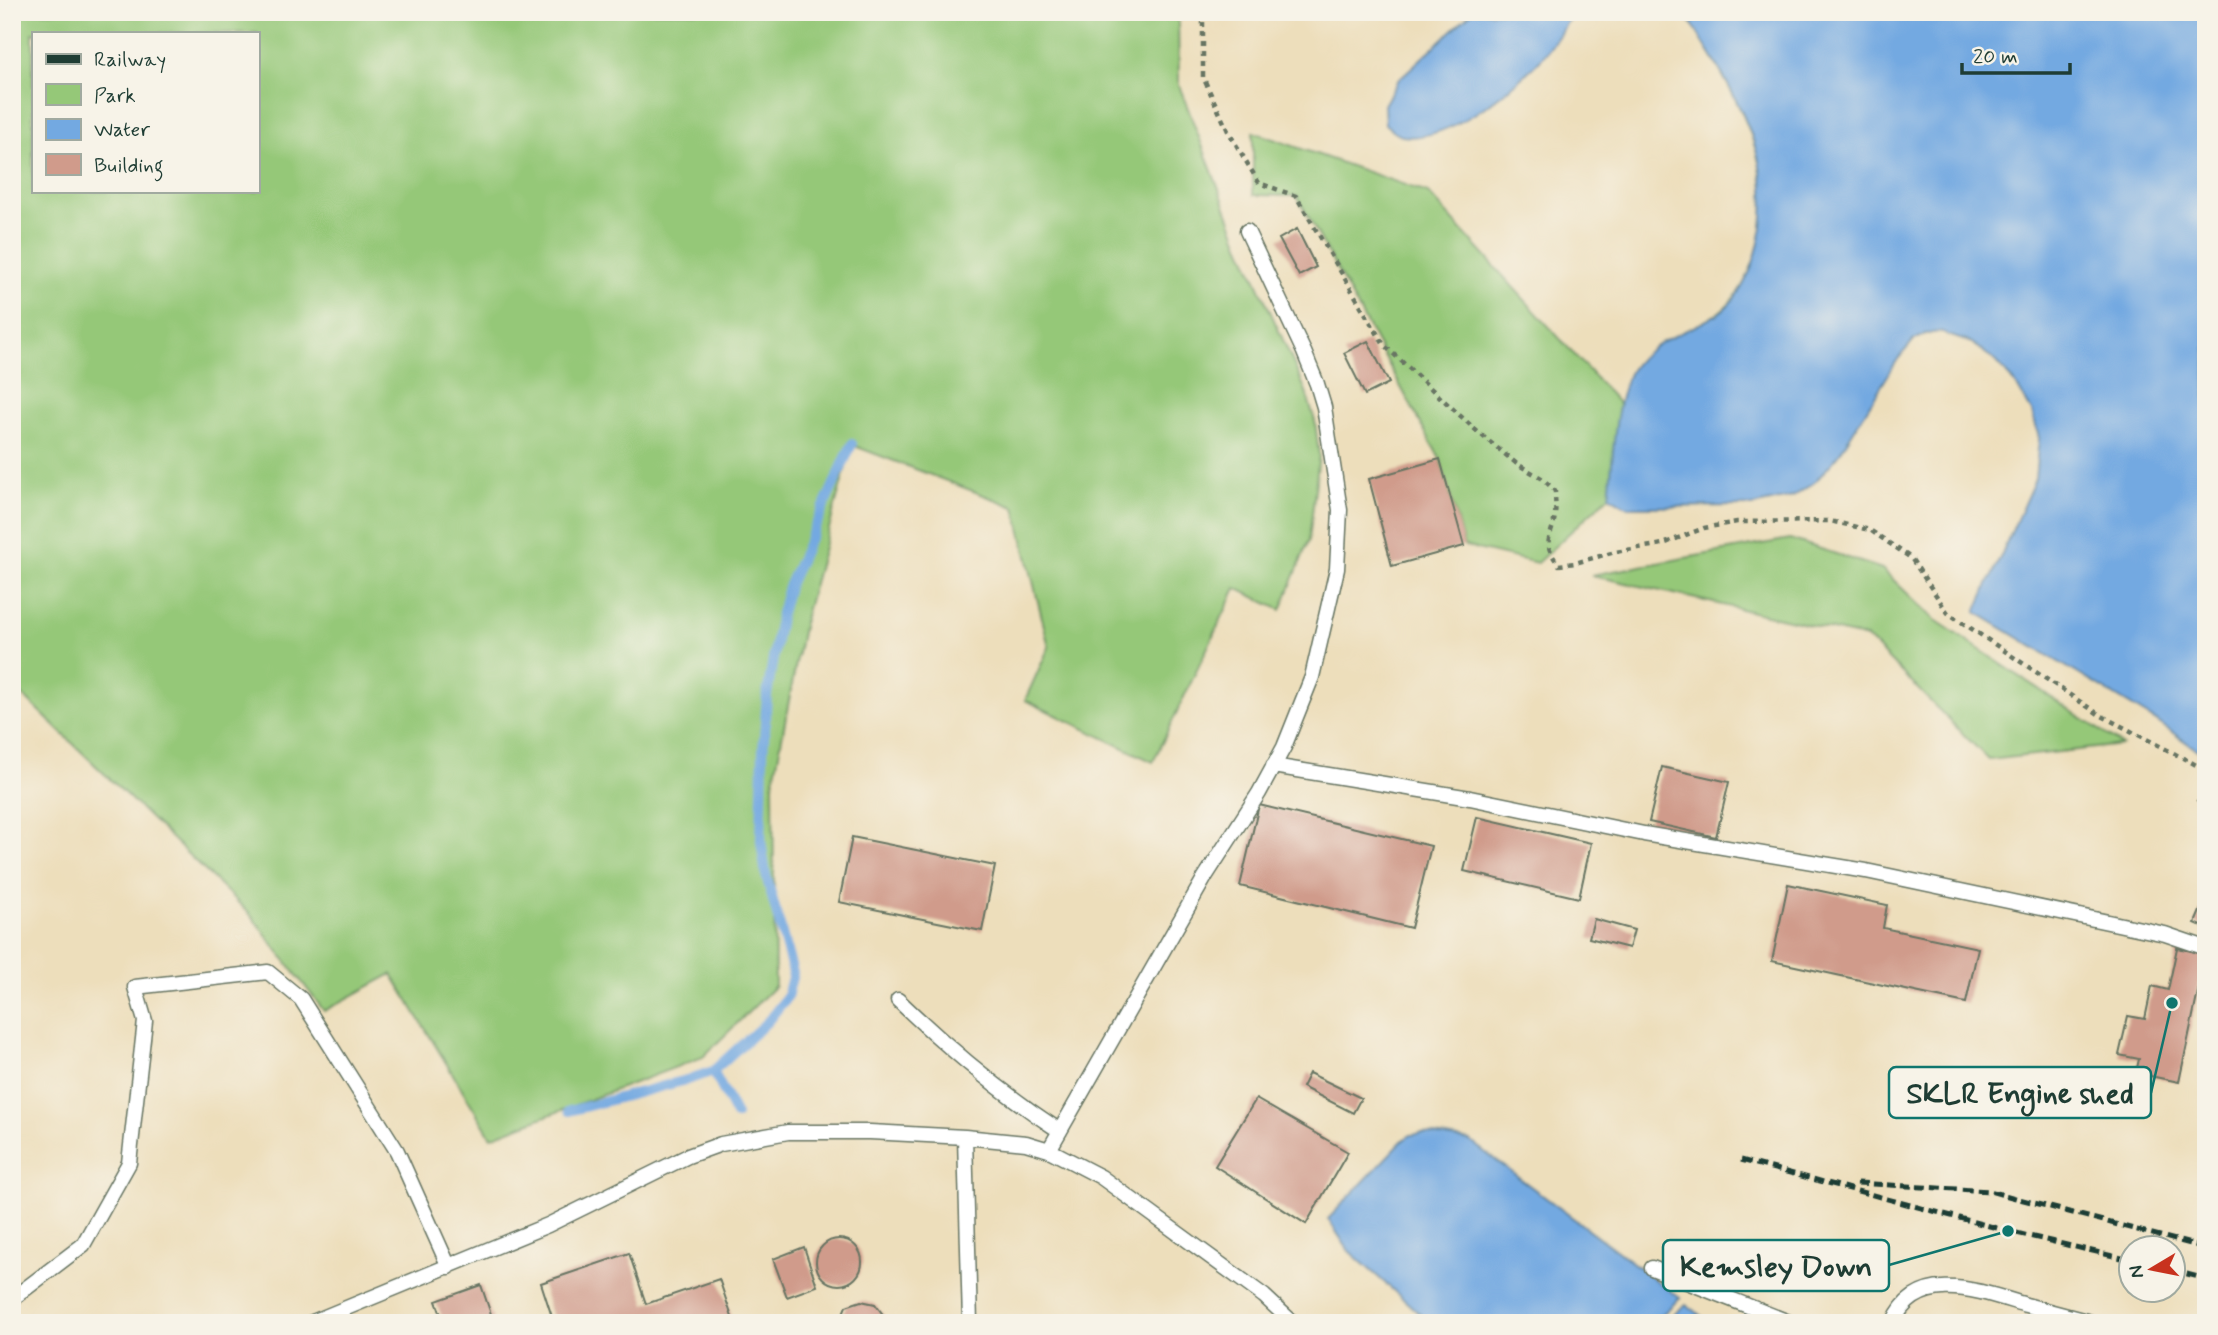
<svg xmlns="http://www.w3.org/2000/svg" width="2218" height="1335" font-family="Mynerve,sans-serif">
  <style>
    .green { fill: #95c878; stroke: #5a8256; stroke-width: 2; fill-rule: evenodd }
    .water { fill: #73a9e1; stroke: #49738a; stroke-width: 2 }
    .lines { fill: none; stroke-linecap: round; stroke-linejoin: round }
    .stream { stroke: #73a9e1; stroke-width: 10 }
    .building { fill: #d09b8b }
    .lane-casing { stroke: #677563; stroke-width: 17 }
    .path { stroke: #677563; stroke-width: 4.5; stroke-dasharray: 5 5; stroke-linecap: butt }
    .lane { stroke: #fff; stroke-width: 14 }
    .rail { stroke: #1f3d34; stroke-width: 5; stroke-dasharray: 10 5; stroke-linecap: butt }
    .leader { fill: none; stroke: #0f766e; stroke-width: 2.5 }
    .callout-dot { fill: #0f766e; stroke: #f7f3e8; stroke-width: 2.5 }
    .callout { fill: #f7f3e8; stroke: #0f766e; stroke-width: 2.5 }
    .callout-label { font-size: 30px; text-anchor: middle; font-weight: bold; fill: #1f3d34 }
  </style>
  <rect width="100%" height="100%" fill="#f7f3e8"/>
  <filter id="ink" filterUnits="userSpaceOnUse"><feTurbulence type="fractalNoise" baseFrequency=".0143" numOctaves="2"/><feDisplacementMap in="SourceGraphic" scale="14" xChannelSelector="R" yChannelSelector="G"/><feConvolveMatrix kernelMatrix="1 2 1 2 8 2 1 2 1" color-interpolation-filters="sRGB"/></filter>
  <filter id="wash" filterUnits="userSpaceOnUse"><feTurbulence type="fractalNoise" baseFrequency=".00686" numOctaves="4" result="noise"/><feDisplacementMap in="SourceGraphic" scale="28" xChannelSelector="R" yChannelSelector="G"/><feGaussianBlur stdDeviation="1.57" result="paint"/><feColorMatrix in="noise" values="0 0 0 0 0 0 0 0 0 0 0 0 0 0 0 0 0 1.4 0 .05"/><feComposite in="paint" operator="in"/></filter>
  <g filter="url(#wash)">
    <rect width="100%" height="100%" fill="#eddebb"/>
    <!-- green -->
    <path class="green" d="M 12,12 L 1178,12 L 1179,85 L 1240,244 L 1305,389 L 1315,421 L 1319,455 L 1309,540 L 1281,610 L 1236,588 L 1153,762 L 1025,700 L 1049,647 L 1015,507 L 852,445 L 805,616 L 773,785 L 775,986 L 703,1057 L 491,1137 L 392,974 L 324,1011 L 250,914 L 12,685 ZM 257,33 L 257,191 L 33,191 L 33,33 Z
      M 1685,12 L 1945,12 L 1654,446 L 1609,496 L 1537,563 L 1464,546 L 1440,459 L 1297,196 L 1253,195 L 1253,132 L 1428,193 L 1619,404 C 1623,394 1626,379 1632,369 C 1654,337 1697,332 1724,308 C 1742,293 1751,271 1758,249 C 1783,161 1728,84 1685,12 Z
      M 1790,539 L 1882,569 L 1934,619 L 2122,745 L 1989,760 L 1867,638 L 1591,575 Z"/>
    <!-- water -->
    <path class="water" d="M 1472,12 L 1574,12 C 1562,29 1551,50 1536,64 C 1507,93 1447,143 1402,136 C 1396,135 1390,128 1385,124 L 1384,105 L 1399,79 Z
      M 1685,12 L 2206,12 L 2206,756 L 2156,721 L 1976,612 L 2035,479 L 2039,438 L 2032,412 L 2017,386 L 1997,362 L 1972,343 L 1939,332 L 1925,334 L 1913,341 L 1898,359 L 1838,456 L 1816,481 L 1793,497 L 1753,506 L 1628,507 L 1609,496 C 1613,461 1614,399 1631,370 C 1651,337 1696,332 1724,309 C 1740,295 1750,274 1756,254 C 1784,160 1731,90 1685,12 Z
      M 1422,1133 L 1470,1141 L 1680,1298 L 1653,1323 L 1430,1323 L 1349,1251 L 1328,1219 L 1402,1141 L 1411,1135 Z
      M 1686,1304 L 1710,1323 L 1664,1323 Z"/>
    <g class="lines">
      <!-- stream -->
      <path class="stream" d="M 713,1071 L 736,1115
        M 569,1111 L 690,1079 L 713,1071 L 768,1021 L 787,997 L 793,973 L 766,875 L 761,841 L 763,752 L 767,695 L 780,617 L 788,587 L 852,444"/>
    </g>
    <g id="blocks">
      <!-- building -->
      <path class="building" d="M 1297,229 L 1316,267 L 1299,276 L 1279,239 Z
        M 1368,341 L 1389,383 L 1365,395 L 1344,353 Z
        M 1440,459 L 1464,546 L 1392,566 L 1369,479 Z
        M 1662,767 L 1729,782 L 1716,837 L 1649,822 Z
        M 1259,805 L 1431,846 L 1411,928 L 1240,886 Z
        M 1477,817 L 1591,843 L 1579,898 L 1464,871 Z
        M 852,837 L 995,866 L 982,931 L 839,902 Z
        M 1788,884 L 1887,905 L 1883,928 L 1978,948 L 1966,1003 L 1772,961 Z
        M 2206,897 L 2206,928 L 2195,923 Z
        M 1594,919 L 1634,930 L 1629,948 L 1589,938 Z
        M 2177,948 L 2206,954 L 2179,1082 L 2136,1073 L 2139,1059 L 2119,1055 L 2128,1016 L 2145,1019 L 2152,986 L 2168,990 Z
        M 1309,1073 L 1361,1098 L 1353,1113 L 1302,1087 Z
        M 1256,1099 L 1348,1152 L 1306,1224 L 1215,1166 Z
        M816 1262a23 23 0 1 1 46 0a23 23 0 1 1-46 0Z
        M 804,1247 L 817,1286 L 787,1297 L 773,1259 Z
        M 629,1253 L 646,1304 L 719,1279 L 734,1323 L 554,1323 L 541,1283 Z
        M 481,1285 L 494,1323 L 444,1323 L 436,1301 Z
        M 861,1301 L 875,1304 L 884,1316 L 885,1323 L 839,1323 L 846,1306 Z"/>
    </g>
  </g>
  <g filter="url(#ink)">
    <use href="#blocks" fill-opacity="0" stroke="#677563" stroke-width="2"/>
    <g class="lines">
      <!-- lane casing -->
      <g class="lane-casing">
        <path id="lane" d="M 1247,231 L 1304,352 L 1317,384 L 1324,407 L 1340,510 L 1337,569 L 1312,677 L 1284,747 L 1259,793 L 1205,877 L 1049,1150 L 1101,1177 L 1264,1296 L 1293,1323
          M 1273,766 L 1470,798 L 1644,834 L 1866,871 L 2165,934 L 2206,948
          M 898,1000 C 949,1049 1000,1092 1060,1131
          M 1652,1268 L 1791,1323
          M 12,1299 L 83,1245 L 129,1163 L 145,1021 L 135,987 L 268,972 L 301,999 L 397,1151 L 449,1267
          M 310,1323 L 548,1225 L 688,1156 L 721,1144 L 788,1132 L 870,1132 L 965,1137
          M 970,1323 L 965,1137 L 1026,1143 L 1049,1150
          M 1893,1323 C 1917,1266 1982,1292 2026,1305 C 2049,1311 2071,1317 2094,1323"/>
      </g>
      <!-- path -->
      <path class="path" d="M 1203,12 L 1203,77 L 1228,131 L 1259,183 L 1296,196 L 1384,345 L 1480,434 L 1517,464 L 1543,479 L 1555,491 C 1555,499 1556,507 1555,515 C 1552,540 1540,540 1559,565 L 1575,563 L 1615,552 L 1663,544 L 1704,528 L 1737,522 L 1830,521 L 1870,530 L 1911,558 L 1948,613 L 2100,715 L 2206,770
        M 2197,799 L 2206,807"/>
      <!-- lane -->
      <use href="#lane" class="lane"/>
      <!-- rail -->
      <path class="rail" d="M 1741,1160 L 2008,1231 L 2130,1260
        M 1857,1183 L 1989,1191 L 2206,1248
        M 2172,1270 L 2206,1279"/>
    </g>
  </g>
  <!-- callouts -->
  <path class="leader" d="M2172 1003L2151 1093M2008 1231L1889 1265"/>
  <g class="callout-dot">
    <circle cx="2172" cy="1003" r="7"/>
    <circle cx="2008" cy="1231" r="7"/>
  </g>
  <g class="callout">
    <rect x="1889" y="1067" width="262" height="51" rx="7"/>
    <rect x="1663" y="1240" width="226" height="51" rx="7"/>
  </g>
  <g class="callout-label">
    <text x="2020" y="1103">SKLR Engine shed</text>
    <text x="1776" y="1276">Kemsley Down</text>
  </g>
  <!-- margin -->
  <rect width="2218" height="1335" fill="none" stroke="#f7f3e8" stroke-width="42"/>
  <!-- legend -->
  <rect x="32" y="32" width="228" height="161" fill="#f7f3e8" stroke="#a1aaa0" stroke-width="2"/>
  <rect x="46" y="54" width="35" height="10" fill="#1f3d34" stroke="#a1aaa0" stroke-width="2"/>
  <text x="94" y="66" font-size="21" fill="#1f3d34">Railway</text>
  <rect x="46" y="84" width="35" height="21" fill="#95c878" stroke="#a1aaa0" stroke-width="2"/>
  <text x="94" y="102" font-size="21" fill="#1f3d34">Park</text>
  <rect x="46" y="119" width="35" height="21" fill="#73a9e1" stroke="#a1aaa0" stroke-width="2"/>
  <text x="94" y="136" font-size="21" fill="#1f3d34">Water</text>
  <rect x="46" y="154" width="35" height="21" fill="#d09b8b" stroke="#a1aaa0" stroke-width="2"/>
  <text x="94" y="172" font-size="21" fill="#1f3d34">Building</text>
  <!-- north arrow -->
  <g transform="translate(2152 1269) rotate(260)"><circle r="33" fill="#f7f3e8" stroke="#a1aaa0" stroke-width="2"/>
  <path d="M0-5L12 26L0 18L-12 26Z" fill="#c8321e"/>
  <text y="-10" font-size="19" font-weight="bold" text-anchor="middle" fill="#1f3d34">N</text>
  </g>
  <!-- scale -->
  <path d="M1962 63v10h108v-10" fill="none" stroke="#1f3d34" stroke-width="3.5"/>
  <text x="1973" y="63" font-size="21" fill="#1f3d34" stroke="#f7f3e8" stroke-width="5" paint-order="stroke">20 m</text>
</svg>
